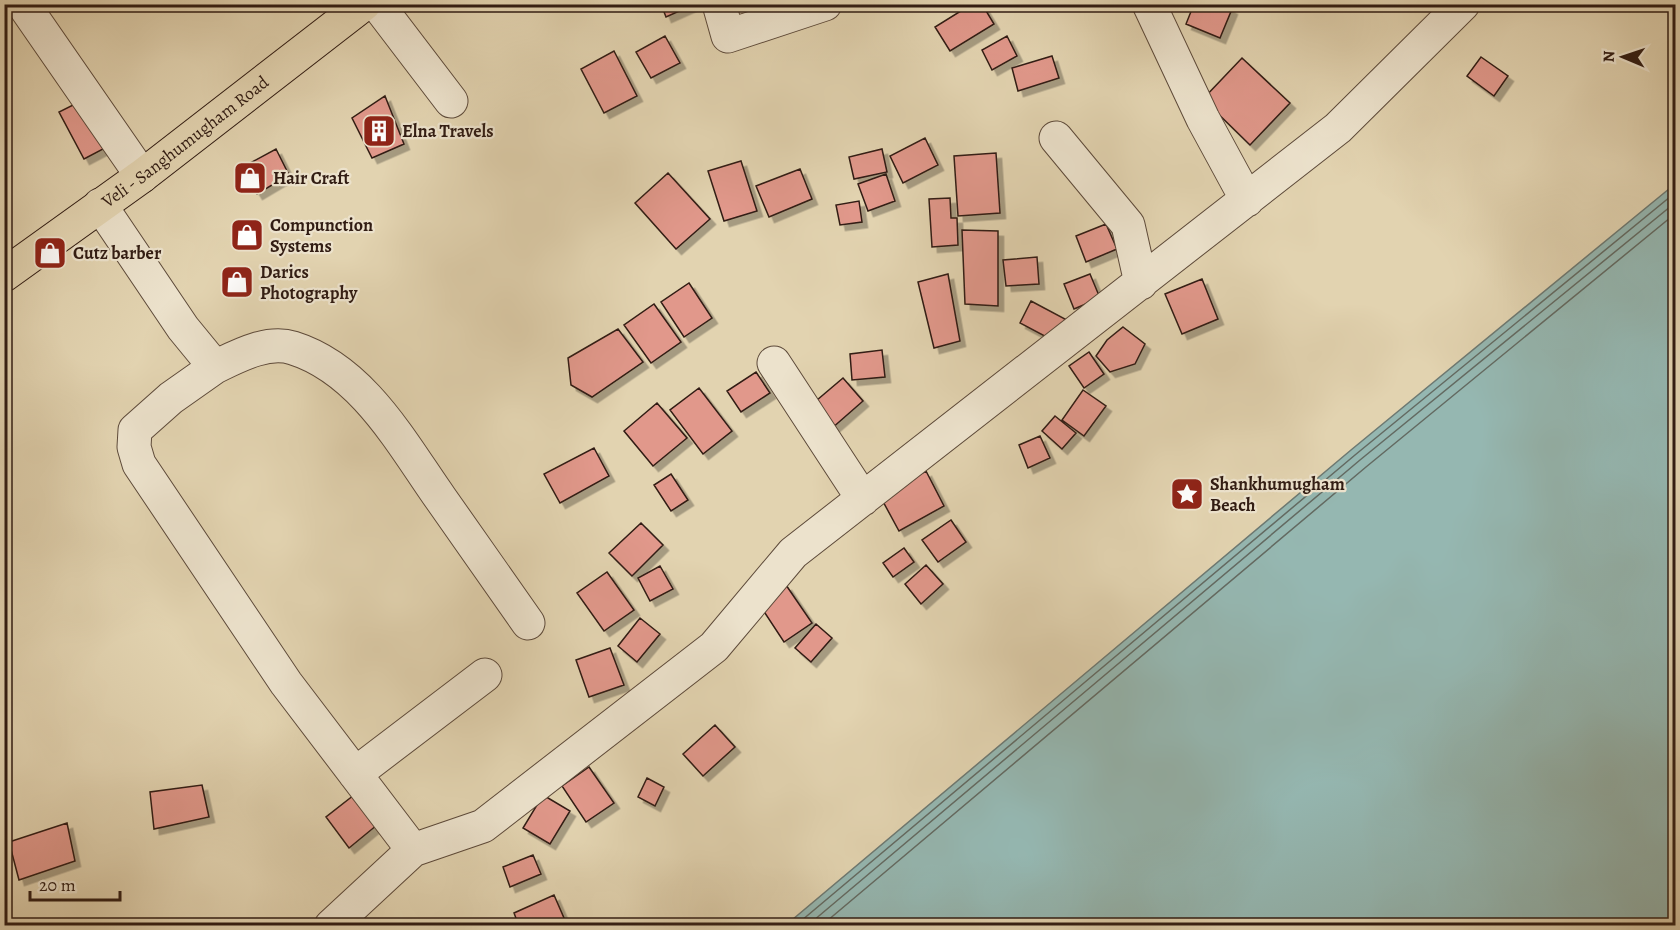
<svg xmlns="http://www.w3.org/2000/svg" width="1680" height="930" font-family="Alegreya,serif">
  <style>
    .water { fill: #95b7b1; stroke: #6d7972; stroke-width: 1.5 }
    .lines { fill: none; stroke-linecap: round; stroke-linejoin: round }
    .shore { stroke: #636a62; stroke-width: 1.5 }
    .building { fill: #e1988b; stroke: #311c13; stroke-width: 1.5; filter: url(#shadow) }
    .minor-casing { stroke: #5d4a3a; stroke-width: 35 }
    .major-casing { stroke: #311c13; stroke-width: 35 }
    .minor { stroke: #ece2cc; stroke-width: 33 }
    .major { stroke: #e2d3b0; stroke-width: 33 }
    .labels { text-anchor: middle; stroke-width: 4.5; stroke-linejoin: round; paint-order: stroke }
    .poi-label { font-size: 18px; font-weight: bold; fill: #311c13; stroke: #ece2cc; text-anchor: start }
    .street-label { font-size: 18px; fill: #311c13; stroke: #ece2cc }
  </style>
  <defs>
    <filter id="shadow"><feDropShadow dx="5.5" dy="5.5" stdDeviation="0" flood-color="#0004"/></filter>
  </defs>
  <rect width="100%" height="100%" fill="#e2d3b0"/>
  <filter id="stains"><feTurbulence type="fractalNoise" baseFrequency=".00333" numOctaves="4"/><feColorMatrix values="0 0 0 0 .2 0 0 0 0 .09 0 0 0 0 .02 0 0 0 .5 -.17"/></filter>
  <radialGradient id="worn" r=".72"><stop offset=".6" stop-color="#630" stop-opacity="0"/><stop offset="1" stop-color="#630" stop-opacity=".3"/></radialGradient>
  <!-- water -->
  <path class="water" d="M 1675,184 L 1675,925 L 786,925 L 1351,450 Z"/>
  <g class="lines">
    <!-- shore -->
    <path class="shore" d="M 795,926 L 1355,455 L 1676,192
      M 807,926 L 1360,460 L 1676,202
      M 821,926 L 1366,467 L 1676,213"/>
  </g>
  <!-- building -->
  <path class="building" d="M 661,4 L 695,4 L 666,17 Z
    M 972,4 L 982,4 L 994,24 L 950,51 L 935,27 Z
    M 1194,4 L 1222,4 L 1232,9 L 1220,38 L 1186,24 Z
    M 665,36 L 680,63 L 651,78 L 636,52 Z
    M 1007,36 L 1017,56 L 992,70 L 982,50 Z
    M 614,51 L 637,96 L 604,113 L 581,69 Z
    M 1052,56 L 1059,78 L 1018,91 L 1012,68 Z
    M 1481,57 L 1508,76 L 1494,96 L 1467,76 Z
    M 1242,58 L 1290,103 L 1250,145 L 1203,99 Z
    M 385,96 L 404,144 L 372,158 L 352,118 Z
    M 81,101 L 105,148 L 84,159 L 59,112 Z
    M 925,138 L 938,165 L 903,183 L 890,156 Z
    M 276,149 L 289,175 L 257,194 L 241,168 Z
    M 882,149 L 887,172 L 854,179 L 849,157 Z
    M 996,153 L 1000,213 L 958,216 L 954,156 Z
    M 741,161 L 757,211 L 724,221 L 708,171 Z
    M 800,169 L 812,199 L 769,217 L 756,186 Z
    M 668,173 L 710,219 L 676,249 L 635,203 Z
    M 886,174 L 895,201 L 868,211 L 858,184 Z
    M 950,198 L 951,218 L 957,218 L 958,245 L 932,247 L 929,199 Z
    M 859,201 L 862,222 L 840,225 L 836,205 Z
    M 1106,224 L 1117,249 L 1086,262 L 1076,236 Z
    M 962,230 L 998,231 L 998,306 L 965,304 Z
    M 1037,257 L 1039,284 L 1006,286 L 1003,260 Z
    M 948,274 L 960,341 L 934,348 L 918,282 Z
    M 1090,274 L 1100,298 L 1074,309 L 1064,284 Z
    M 1202,279 L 1218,319 L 1182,334 L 1165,294 Z
    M 689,283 L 712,318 L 684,337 L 661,302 Z
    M 1031,301 L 1065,319 L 1054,341 L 1020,323 Z
    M 654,304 L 681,342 L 651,363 L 624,325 Z
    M 1123,327 L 1145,344 L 1135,364 L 1110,372 L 1096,356 L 1107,340 Z
    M 618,329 L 643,362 L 592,397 L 571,385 L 568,358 Z
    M 882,350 L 885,377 L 852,380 L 850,354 Z
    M 1089,352 L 1104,374 L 1084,388 L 1069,366 Z
    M 756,372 L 770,393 L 741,412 L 727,391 Z
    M 843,378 L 863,401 L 831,429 L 810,406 Z
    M 699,388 L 732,431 L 703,454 L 670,410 Z
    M 1083,390 L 1106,406 L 1084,436 L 1062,420 Z
    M 657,403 L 687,438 L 653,466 L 624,431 Z
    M 1055,416 L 1076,433 L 1062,449 L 1042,431 Z
    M 1040,436 L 1050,458 L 1028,468 L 1019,445 Z
    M 594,448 L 609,476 L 560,503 L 544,474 Z
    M 926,471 L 944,506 L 899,531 L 880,496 Z
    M 671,474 L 688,500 L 671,511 L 654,485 Z
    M 951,520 L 966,542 L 938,562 L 922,540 Z
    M 641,523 L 663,545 L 632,576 L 609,553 Z
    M 904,548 L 914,562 L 893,577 L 883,563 Z
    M 926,565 L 943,584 L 921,604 L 905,584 Z
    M 660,566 L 673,589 L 650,601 L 638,578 Z
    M 607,572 L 634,610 L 604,631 L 577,593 Z
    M 786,585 L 812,623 L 784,642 L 759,604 Z
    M 640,618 L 660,634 L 637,662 L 618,646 Z
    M 816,624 L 832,638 L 811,662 L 795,648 Z
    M 610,648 L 624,685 L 589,697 L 576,660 Z
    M 715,725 L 735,747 L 703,776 L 683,754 Z
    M 589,767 L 614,803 L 586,822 L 562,786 Z
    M 647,778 L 664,787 L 655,806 L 638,797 Z
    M 202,785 L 209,817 L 154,829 L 150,792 Z
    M 354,795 L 377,825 L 349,848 L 326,817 Z
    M 543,795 L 570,811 L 550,844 L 523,828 Z
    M 67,823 L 75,861 L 19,880 L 9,842 Z
    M 533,855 L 541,874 L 510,887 L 503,867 Z
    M 554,895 L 564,918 L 547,926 L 519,926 L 514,913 Z"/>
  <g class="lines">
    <!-- minor casing -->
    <g class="minor-casing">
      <path id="minor" d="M 23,4 L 142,176
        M 377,4 L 451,101
        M 719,4 L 728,36 L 825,4
        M 1149,4 L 1203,119 L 1247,200
        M 1056,138 L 1128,225 L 1141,283
        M 100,205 L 183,328 L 215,367 L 171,398 L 135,430 L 134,447 L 139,464 L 286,683 L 413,850 L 483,826 L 714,647 L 793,553 L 1338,128 L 1463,4
        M 774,363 L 863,499
        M 215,367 C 238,356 267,340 293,348 C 363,370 402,444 441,499 C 470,541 499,582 528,623
        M 355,774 L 485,675
        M 331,926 L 413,850"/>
    </g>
    <!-- major casing -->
    <g class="major-casing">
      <g id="major">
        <path id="s1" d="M 4,275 L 142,176 L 364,4"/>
      </g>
    </g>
    <!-- minor -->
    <use href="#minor" class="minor"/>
    <!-- major -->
    <use href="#major" class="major"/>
  </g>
  <!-- icons -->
  <defs>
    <g id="building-square" transform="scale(1.725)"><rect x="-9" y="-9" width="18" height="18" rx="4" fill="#8f2418" stroke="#ece2cc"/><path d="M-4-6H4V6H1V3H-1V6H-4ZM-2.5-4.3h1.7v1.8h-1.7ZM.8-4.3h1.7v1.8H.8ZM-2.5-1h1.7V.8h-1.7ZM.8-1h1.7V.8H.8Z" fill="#fff"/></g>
    <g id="shop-square" transform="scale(1.725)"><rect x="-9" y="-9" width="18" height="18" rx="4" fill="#8f2418" stroke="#ece2cc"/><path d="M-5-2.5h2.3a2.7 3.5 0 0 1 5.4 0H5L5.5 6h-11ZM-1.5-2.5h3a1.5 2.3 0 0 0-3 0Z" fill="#fff"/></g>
    <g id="sight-square" transform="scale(1.725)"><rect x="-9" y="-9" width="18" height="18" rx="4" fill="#8f2418" stroke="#ece2cc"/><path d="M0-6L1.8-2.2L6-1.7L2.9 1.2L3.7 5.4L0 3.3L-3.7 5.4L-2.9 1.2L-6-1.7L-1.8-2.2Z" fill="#fff"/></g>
  </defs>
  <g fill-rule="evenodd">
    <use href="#building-square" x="379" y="131"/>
    <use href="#shop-square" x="250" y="178"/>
    <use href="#shop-square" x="247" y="235"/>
    <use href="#shop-square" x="50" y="253"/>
    <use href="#shop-square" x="237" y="282"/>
    <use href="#sight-square" x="1187" y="494"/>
  </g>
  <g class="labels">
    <!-- poi labels -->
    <g class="poi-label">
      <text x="402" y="137">Elna Travels</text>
      <text x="273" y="184">Hair Craft</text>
      <text x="270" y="231">Compunction<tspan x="270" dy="21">Systems</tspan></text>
      <text x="73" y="259">Cutz barber</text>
      <text x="260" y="278">Darics<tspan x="260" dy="21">Photography</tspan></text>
      <text x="1210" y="490">Shankhumugham<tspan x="1210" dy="21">Beach</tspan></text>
    </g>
    <!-- street labels -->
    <g class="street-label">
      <text dy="6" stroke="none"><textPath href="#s1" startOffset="225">Veli - Sanghumugham Road</textPath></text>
    </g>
  </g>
  <!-- margin -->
  <rect width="1680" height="930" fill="none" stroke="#e2d3b0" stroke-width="24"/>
  <rect x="6" y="6" width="1668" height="918" fill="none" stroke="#311c13" stroke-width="3"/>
  <rect x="12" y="12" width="1656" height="906" fill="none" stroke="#311c13" stroke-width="1.5"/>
  <!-- north arrow -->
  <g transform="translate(1623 57) rotate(272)" stroke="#ece2cc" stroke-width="4.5" paint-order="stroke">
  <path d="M0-4.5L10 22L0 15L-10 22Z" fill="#311c13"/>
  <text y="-9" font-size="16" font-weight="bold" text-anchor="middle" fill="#311c13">N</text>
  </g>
  <!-- scale -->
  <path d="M30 891v9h90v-9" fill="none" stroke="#311c13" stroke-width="3"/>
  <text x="39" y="891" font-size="18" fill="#311c13" stroke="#ece2cc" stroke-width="4.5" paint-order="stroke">20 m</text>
  <rect width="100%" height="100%" filter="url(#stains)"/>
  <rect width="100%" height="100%" fill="url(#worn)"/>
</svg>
